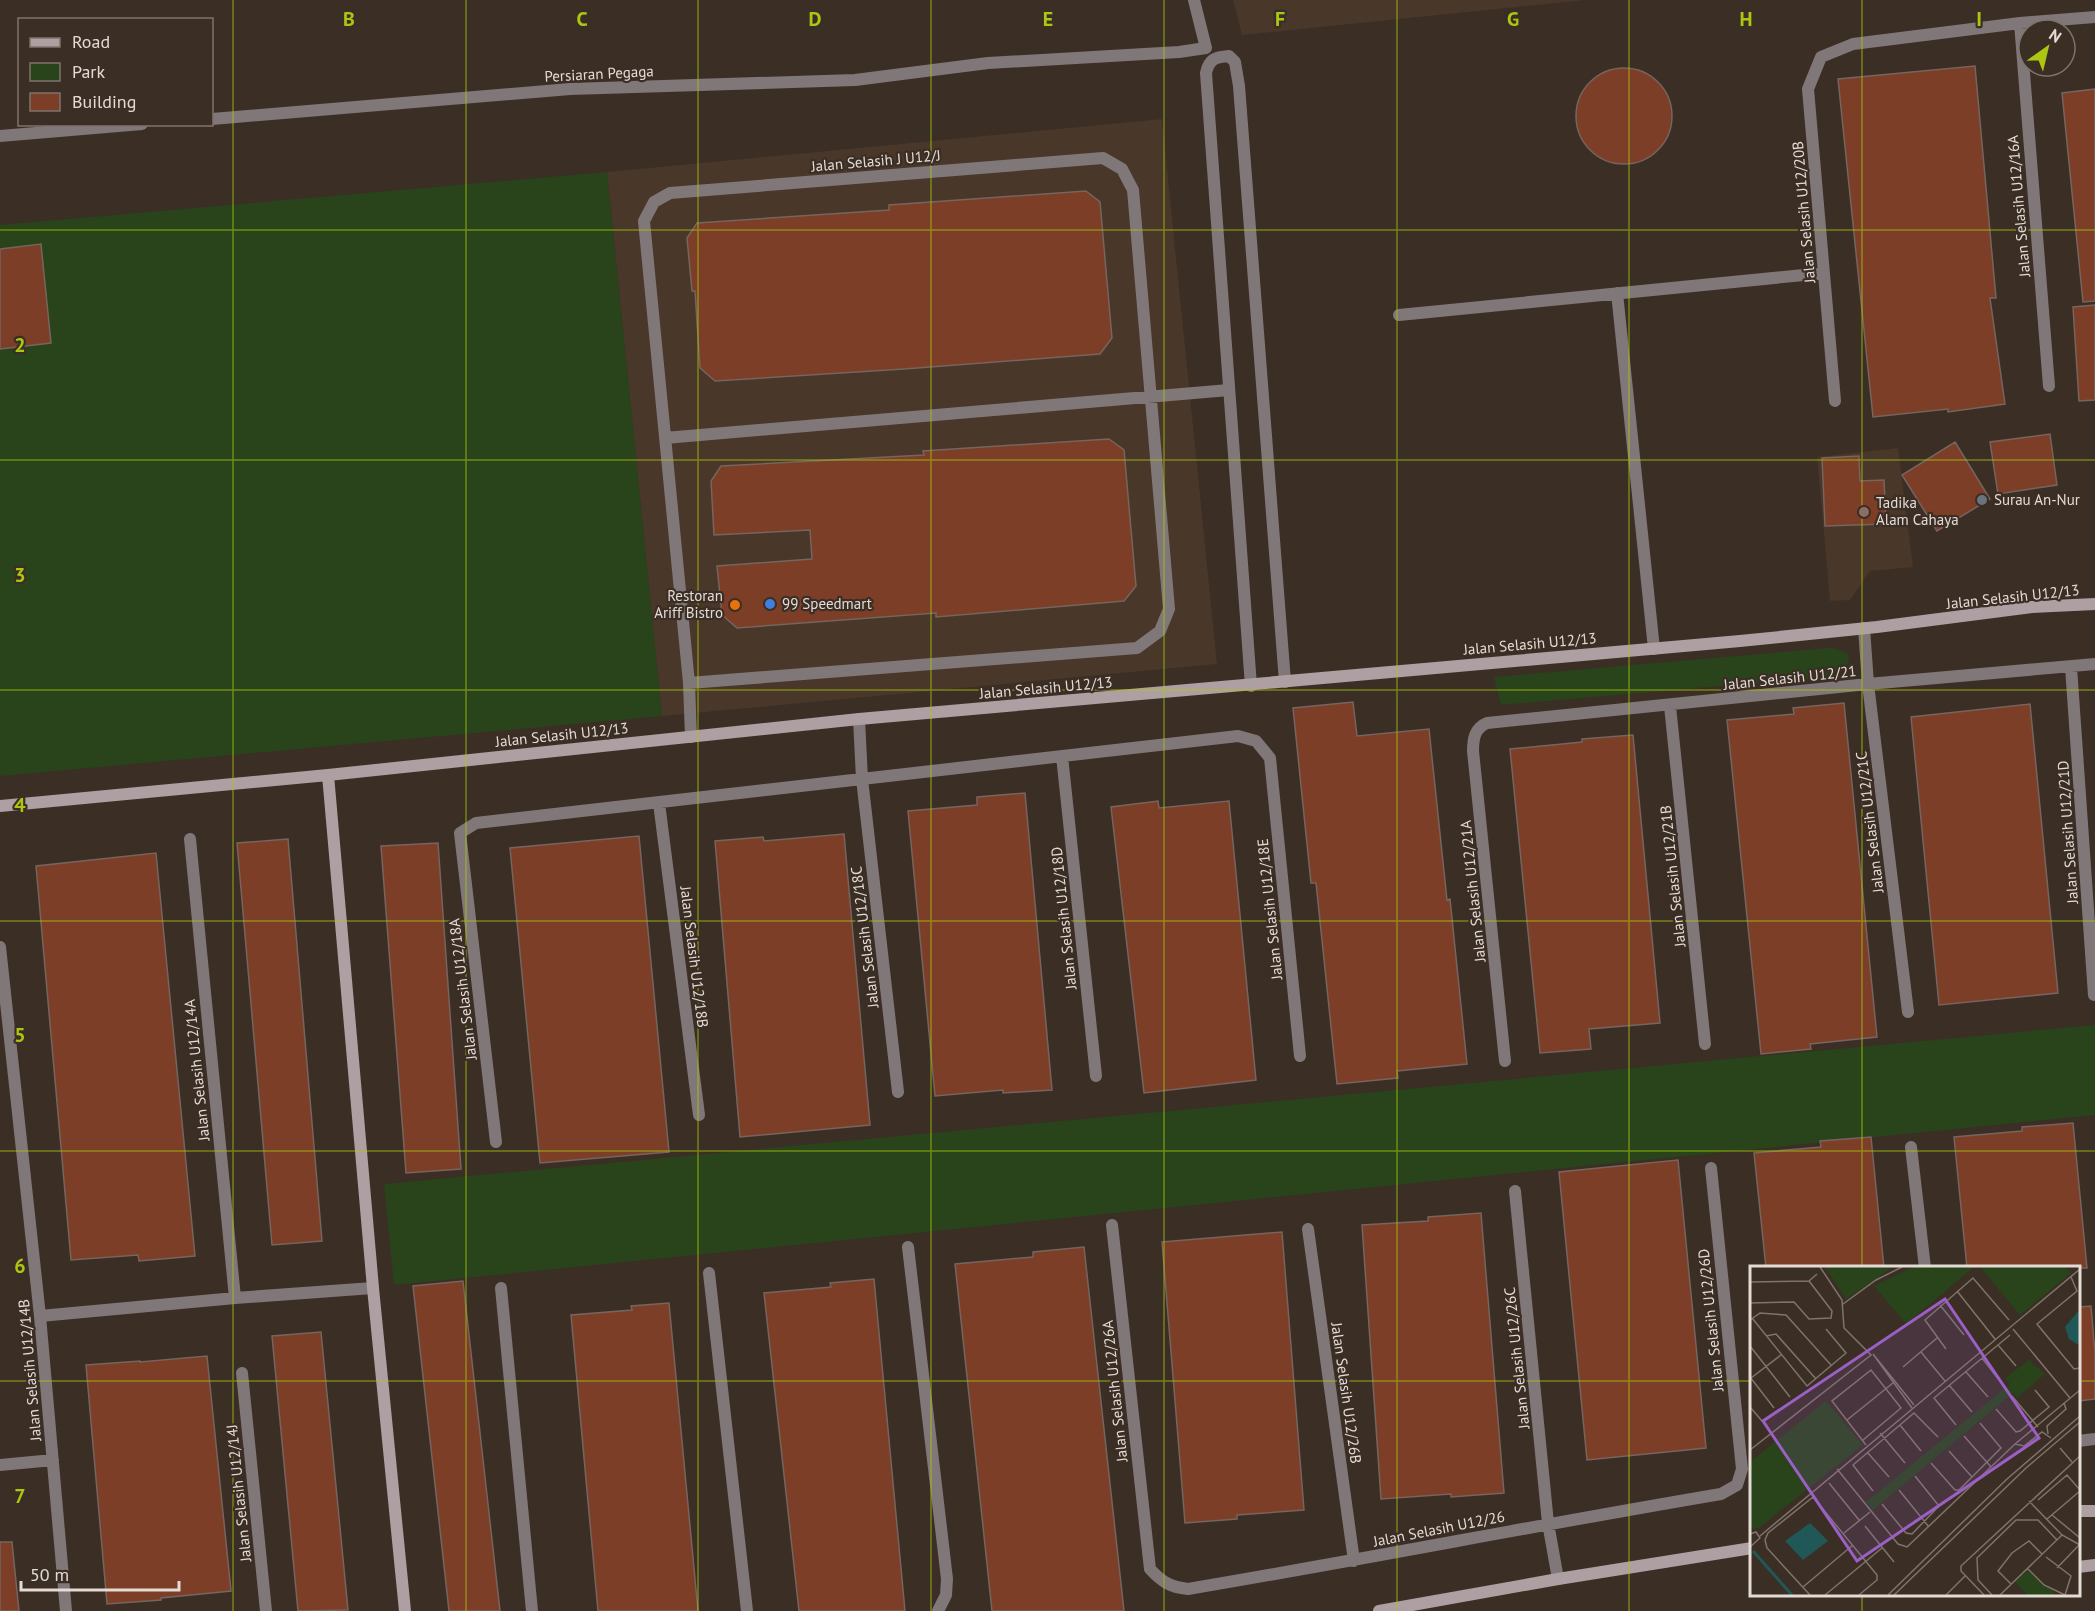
<svg xmlns="http://www.w3.org/2000/svg" width="2095" height="1611" font-family="'PT Sans',sans-serif">
  <style>
    .built { fill: #493729 }
    .green { fill: #29441b }
    .building { fill: #7d3e27; stroke: #76645e; stroke-width: 1.5 }
    .lines { fill: none; stroke-linecap: round; stroke-linejoin: round }
    .street { stroke: #807779; stroke-width: 12 }
    .secondary { stroke: #ad9fa2; stroke-width: 12 }
    .grid { fill: none; stroke: #acc611; stroke-width: 1.5; stroke-opacity: 0.55 }
    .worship-dot { fill: #6b7280; stroke: #3b2e25; stroke-width: 2 }
    .education-dot { fill: #8d6e63; stroke: #3b2e25; stroke-width: 2 }
    .shop-dot { fill: #3f7fe0; stroke: #3b2e25; stroke-width: 2 }
    .food-dot { fill: #e8710a; stroke: #3b2e25; stroke-width: 2 }
    .labels { text-anchor: middle; stroke-width: 4.5; stroke-linejoin: round; paint-order: stroke }
    .street-label { font-size: 15px; fill: #e4dbd5; stroke: #3b2e25 }
    .poi-label { font-size: 15px; fill: #e4dbd5; stroke: #3b2e25; text-anchor: start }
    .inset-river { fill: none; stroke: #205757; stroke-width: 3 }
    .inset-road { fill: none; stroke: #7f736b; stroke-width: 1.5 }
    .view { fill: #9a60c6; fill-opacity: 0.15; stroke: #9a60c6; stroke-width: 3 }
    .inset-edge { fill: none; stroke: #e4dbd5; stroke-width: 3 }
    .grid-label { font-size: 20px; text-anchor: middle; font-weight: bold; fill: #acc611; stroke: #3b2e25; stroke-width: 4.5; stroke-linejoin: round; paint-order: stroke }
  </style>
  <rect width="100%" height="100%" fill="#3b2e25"/>
  <!-- built -->
  <path class="built" d="M 1233,0 L 1586,0 L 1242,35 Z
    M 1162,119 L 1217,664 L 662,716 L 607,172 Z
    M 1898,448 L 1913,567 L 1870,571 L 1850,600 L 1830,601 L 1817,457 Z"/>
  <!-- green -->
  <path class="green" d="M 607,172 L 662,716 L 0,776 L 0,225 Z
    M 1828,648 L 1837,649 L 1848,654 L 1849,665 L 1836,674 L 1823,677 L 1501,705 L 1494,677 Z
    M 2095,1025 L 2095,1115 L 394,1285 L 384,1184 Z"/>
  <!-- building -->
  <path class="building" d="M 1975,66 L 1996,298 L 1990,298 L 2005,404 L 1948,412 L 1948,409 L 1873,417 L 1838,79 Z
    M1576 116a48 48 0 1 1 96 0a48 48 0 1 1-96 0Z
    M 2095,89 L 2095,301 L 2083,302 L 2062,93 Z
    M 1086,191 L 1100,202 L 1112,338 L 1100,354 L 904,369 L 715,381 L 700,368 L 695,291 L 692,291 L 687,238 L 697,223 L 889,210 L 889,205 Z
    M 41,244 L 51,343 L 0,349 L 0,249 Z
    M 2095,305 L 2095,400 L 2079,401 L 2073,307 Z
    M 2050,434 L 2057,485 L 1998,494 L 1990,442 Z
    M 1109,439 L 1124,450 L 1136,586 L 1124,601 L 936,617 L 936,613 L 737,628 L 722,615 L 717,566 L 812,559 L 810,530 L 714,535 L 711,481 L 721,466 L 924,455 L 923,451 Z
    M 1955,442 L 1990,499 L 1937,531 L 1902,475 Z
    M 1859,456 L 1860,481 L 1884,480 L 1886,524 L 1825,526 L 1822,458 Z
    M 1353,702 L 1357,736 L 1429,729 L 1447,900 L 1450,899 L 1467,1064 L 1397,1071 L 1398,1078 L 1337,1084 L 1316,883 L 1311,883 L 1293,708 Z
    M 1844,703 L 1877,1037 L 1810,1044 L 1811,1049 L 1761,1054 L 1727,720 L 1794,714 L 1793,708 Z
    M 2030,704 L 2058,993 L 1939,1005 L 1911,717 Z
    M 1633,735 L 1660,1023 L 1589,1029 L 1591,1049 L 1540,1053 L 1510,749 L 1582,742 L 1582,739 Z
    M 1025,793 L 1052,1090 L 1003,1093 L 1003,1090 L 935,1096 L 908,811 L 977,805 L 977,797 Z
    M 1158,801 L 1159,808 L 1229,801 L 1256,1080 L 1144,1093 L 1111,807 Z
    M 844,834 L 870,1125 L 740,1137 L 715,841 L 763,837 L 764,841 Z
    M 639,836 L 669,1152 L 540,1163 L 510,848 Z
    M 288,839 L 322,1241 L 272,1245 L 237,843 Z
    M 438,843 L 461,1169 L 406,1173 L 381,846 Z
    M 156,853 L 195,1256 L 139,1261 L 138,1255 L 71,1260 L 36,866 Z
    M 2073,1123 L 2087,1268 L 1967,1268 L 1954,1137 L 2022,1131 L 2022,1127 Z
    M 1871,1137 L 1884,1268 L 1766,1268 L 1754,1153 L 1821,1147 L 1820,1141 Z
    M 1678,1160 L 1706,1448 L 1587,1460 L 1559,1172 Z
    M 1481,1213 L 1504,1493 L 1451,1497 L 1451,1494 L 1381,1499 L 1362,1225 L 1428,1221 L 1428,1217 Z
    M 1282,1232 L 1304,1510 L 1237,1515 L 1237,1519 L 1185,1523 L 1162,1242 Z
    M 1084,1247 L 1124,1611 L 992,1611 L 955,1264 L 1033,1257 L 1033,1252 Z
    M 874,1279 L 905,1611 L 799,1611 L 764,1293 L 831,1287 L 830,1283 Z
    M 463,1281 L 500,1611 L 449,1611 L 413,1286 Z
    M 669,1303 L 698,1611 L 598,1611 L 571,1315 L 632,1310 L 631,1306 Z
    M 2091,1306 L 2095,1353 L 2095,1399 L 2079,1401 L 2079,1307 Z
    M 321,1332 L 348,1610 L 298,1611 L 272,1336 Z
    M 207,1356 L 231,1591 L 161,1598 L 161,1600 L 107,1604 L 86,1365 L 140,1361 L 140,1362 Z
    M 0,1542 L 12,1542 L 19,1611 L 0,1611 Z"/>
  <g class="lines">
    <!-- street -->
    <path class="street" d="M 2020,23 L 2049,386
      M 212,119 L 570,89 L 855,80 L 988,63 L 1179,52 L 1206,48 L 1194,0
      M 0,136 L 142,124
      M 1617,293 L 1654,649
      M 1399,315 L 1824,273
      M 1835,401 L 1808,89 L 1821,57 L 1853,44 L 2020,23 L 2095,17
      M 665,438 L 1229,390
      M 1864,628 L 1868,684 L 1908,1012
      M 2071,667 L 2094,995
      M 689,683 L 1137,648 L 1160,631 L 1169,609 L 1133,190 L 1122,169 L 1103,158 L 670,193 L 654,202 L 644,221 L 689,683 L 691,737
      M 1251,686 L 1206,73 C 1209,59 1215,57 1229,56 L 1235,62 L 1239,86 L 1285,682
      M 1670,706 L 1705,1044
      M 859,719 L 862,779 L 898,1092
      M 1062,756 L 1096,1076
      M 659,803 L 699,1115
      M 190,839 L 235,1298
      M 0,947 L 40,1316 L 66,1611
      M 1505,1061 L 1473,751 C 1473,738 1475,728 1487,723 L 1868,684 L 2095,664
      M 496,1142 L 460,833 L 476,823 L 1238,736 L 1256,741 L 1270,758 L 1300,1056
      M 1911,1147 L 1925,1268
      M 1515,1191 L 1548,1523 L 1558,1579
      M 1112,1225 L 1150,1569 C 1162,1582 1170,1587 1188,1589 C 1366,1559 1543,1524 1721,1494 L 1737,1485 L 1742,1469 L 1711,1168
      M 1308,1229 L 1354,1561
      M 908,1247 L 947,1579 L 946,1595 L 938,1611
      M 709,1273 L 747,1611
      M 501,1288 L 532,1611
      M 40,1316 L 235,1298 L 373,1288
      M 242,1373 L 266,1611
      M 2078,1441 L 2095,1439
      M 0,1465 L 53,1460"/>
    <!-- secondary -->
    <path class="secondary" d="M 328,775 L 373,1288 L 405,1611
      M 0,806 L 328,775 L 859,719 L 1740,641 L 1877,627 L 2032,607 L 2095,604
      M 2078,1511 L 2095,1511
      M 2078,1567 L 2095,1565
      M 1379,1611 L 1558,1579 L 1752,1548"/>
  </g>
  <!-- grid -->
  <path class="grid" d="M 233,0 L 233,1611M 466,0 L 466,1611M 698,0 L 698,1611M 931,0 L 931,1611M 1164,0 L 1164,1611M 1397,0 L 1397,1611M 1629,0 L 1629,1611M 1862,0 L 1862,1268M 0,230 L 2095,230M 0,460 L 2095,460M 0,690 L 2095,690M 0,921 L 2095,921M 0,1151 L 2095,1151M 0,1381 L 1752,1381M 2078,1381 L 2095,1381M 1862,1594 L 1862,1611"/>
  <!-- markers -->
  <circle class="worship-dot" cx="1982" cy="500" r="6"/>
  <circle class="education-dot" cx="1864" cy="512" r="6"/>
  <circle class="shop-dot" cx="770" cy="604" r="6"/>
  <circle class="food-dot" cx="735" cy="605" r="6"/>
  <g class="labels">
    <!-- street labels -->
    <g class="street-label">
      <text transform="translate(599 74) rotate(-3)" y="5">Persiaran Pegaga</text>
      <text transform="translate(876 161) rotate(-5)" y="5">Jalan Selasih J U12/J</text>
      <text transform="translate(2019 206) rotate(-95)" y="5">Jalan Selasih U12/16A</text>
      <text transform="translate(1804 212) rotate(-95)" y="5">Jalan Selasih U12/20B</text>
      <text transform="translate(2013 597) rotate(-6)" y="5">Jalan Selasih U12/13</text>
      <text transform="translate(1530 644) rotate(-5)" y="5">Jalan Selasih U12/13</text>
      <text transform="translate(1790 678) rotate(-6)" y="5">Jalan Selasih U12/21</text>
      <text transform="translate(1046 688) rotate(-5)" y="5">Jalan Selasih U12/13</text>
      <text transform="translate(562 735) rotate(-6)" y="5">Jalan Selasih U12/13</text>
      <text transform="translate(1870 822) rotate(-97)" y="5">Jalan Selasih U12/21C</text>
      <text transform="translate(2068 832) rotate(-94)" y="5">Jalan Selasih U12/21D</text>
      <text transform="translate(1673 876) rotate(-96)" y="5">Jalan Selasih U12/21B</text>
      <text transform="translate(1473 891) rotate(-96)" y="5">Jalan Selasih U12/21A</text>
      <text transform="translate(1270 909) rotate(-96)" y="5">Jalan Selasih U12/18E</text>
      <text transform="translate(1064 918) rotate(-96)" y="5">Jalan Selasih U12/18D</text>
      <text transform="translate(865 937) rotate(-97)" y="5">Jalan Selasih U12/18C</text>
      <text transform="translate(694 957) rotate(83)" y="5">Jalan Selasih U12/18B</text>
      <text transform="translate(463 989) rotate(-97)" y="5">Jalan Selasih U12/18A</text>
      <text transform="translate(197 1070) rotate(-96)" y="5">Jalan Selasih U12/14A</text>
      <text transform="translate(1711 1320) rotate(-96)" y="5">Jalan Selasih U12/26D</text>
      <text transform="translate(1517 1358) rotate(-96)" y="5">Jalan Selasih U12/26C</text>
      <text transform="translate(30 1370) rotate(-95)" y="5">Jalan Selasih U12/14B</text>
      <text transform="translate(1115 1391) rotate(-96)" y="5">Jalan Selasih U12/26A</text>
      <text transform="translate(1346 1393) rotate(82)" y="5">Jalan Selasih U12/26B</text>
      <text transform="translate(239 1493) rotate(-96)" y="5">Jalan Selasih U12/14J</text>
      <text transform="translate(1439 1529) rotate(-11)" y="5">Jalan Selasih U12/26</text>
    </g>
    <!-- poi labels -->
    <g class="poi-label">
      <text x="1994" y="505">Surau An-Nur</text>
      <text x="1876" y="508">Tadika<tspan x="1876" dy="17">Alam Cahaya</tspan></text>
      <text x="723" y="601" text-anchor="end">Restoran<tspan x="723" dy="17">Ariff Bistro</tspan></text>
      <text x="782" y="609">99 Speedmart</text>
    </g>
  </g>
  <!-- overview -->
  <g transform="translate(1750 1266)">
    <rect width="330" height="330" fill="#3b2e25"/>
    <path d="M 75,1 L 143,1 L 96,33 ZM 163,1 L 224,1 L 156,58 L 124,20 ZM 230,1 L 316,1 L 321,7 L 270,49 ZM 279,94 L 295,108 L 267,132 L 263,127 L 123,244 L 116,236 L 260,118 L 255,112 ZM 76,135 L 113,179 L 9,262 L 0,263 L 0,196 ZM 277,305 L 303,324 L 303,329 L 277,329 L 265,316 Z" fill="#29441b"/>
    <path d="M 330,43 L 330,78 L 327,78 L 319,73 L 315,61 ZM 60,257 L 78,275 L 53,294 L 35,275 Z" fill="#205757"/>
    <path class="inset-river" d="M 3,285 L 42,329"/>
    <path class="inset-road" d="M 321,11 L 327,25 L 287,58 L 324,103 L 330,102M 0,16 L 59,15 L 67,8M 207,25 L 245,73M 0,37 L 44,36 L 59,53 L 81,52 L 82,45 L 59,15M 93,38 L 126,14 L 152,1M 190,39 L 214,69M 2,52 L 57,120 L 96,87 L 76,63M 0,54 L 10,47 L 36,49 L 81,99M 263,63 L 320,132M 16,70 L 26,68 L 66,113M 248,79 L 266,100M 0,80 L 40,131M 196,83 L 175,54 L 223,12 L 259,54M 171,86 L 195,115M 232,92 L 253,119M 153,101 L 187,72M 216,106 L 238,131M 0,111 L 24,142M 1,112 L 31,89M 199,119 L 222,146M 262,130 L 288,161M 0,141 L 12,155M 162,142 L 123,88 L 164,139M 246,143 L 266,166 L 270,165 L 299,141 L 285,124M 97,154 L 143,117M 150,159 L 171,185M 206,159 L 184,132 L 260,69M 130,167 L 155,197M 298,168 L 297,160 L 316,143 L 314,137M 214,170 L 241,201M 113,174 L 151,142 L 121,104 L 82,135 L 116,179M 265,178 L 274,180 L 292,166 L 301,172M 310,182 L 322,196M 0,184 L 121,89 L 94,62 L 92,34 L 70,1M 199,185 L 222,211M 117,186 L 139,211M 181,197 L 205,224 L 209,224 L 251,182 L 230,157M 87,203 L 148,278 L 157,281 L 265,178 L 330,124M 79,217 L 109,254M 149,224 L 179,261M 123,225 L 103,199 L 164,147 L 188,171M 63,231 L 127,309 L 127,314 L 109,329M 288,234 L 317,209 L 330,224M 279,235 L 312,269 L 330,279M 132,238 L 156,267 L 162,268 L 189,240 L 165,210M 302,249 L 330,272M 297,253 L 330,225M 115,260 L 144,296M 94,267 L 120,246M 0,268 L 6,266 L 10,272 L 0,281M 10,270 L 330,3M 296,291 L 321,310 L 315,329M 277,302 L 294,319 L 315,329M 307,302 L 329,279M 261,318 L 248,305 L 262,287 L 279,275 L 292,288M 53,321 L 103,279M 60,329 L 17,282 L 15,274 L 18,267 L 63,231M 75,329 L 132,282M 138,329 L 257,213 L 330,150M 144,329 L 276,202 L 330,156M 196,329 L 215,310M 234,329 L 211,305 L 211,300 L 330,190M 242,329 L 228,314 L 227,292 L 266,254 L 288,254 L 307,274M 250,329 L 312,269"/>
    <path class="view" d="M 195,33 L 289,172 L 107,295 L 13,155 Z"/>
    <rect width="330" height="330" class="inset-edge"/>
  </g>
  <g class="grid-label">
    <text x="349" y="26">B</text>
    <text x="582" y="26">C</text>
    <text x="815" y="26">D</text>
    <text x="1048" y="26">E</text>
    <text x="1280" y="26">F</text>
    <text x="1513" y="26">G</text>
    <text x="1746" y="26">H</text>
    <text x="1979" y="26">I</text>
    <text x="20" y="352">2</text>
    <text x="20" y="582">3</text>
    <text x="20" y="812">4</text>
    <text x="20" y="1042">5</text>
    <text x="20" y="1273">6</text>
    <text x="20" y="1503">7</text>
  </g>
  <!-- legend -->
  <rect x="18" y="18" width="195" height="108" fill="#3b2e25" stroke="#7f736b" stroke-width="1.5"/>
  <rect x="30" y="38" width="30" height="9" fill="#ad9fa2" stroke="#7f736b" stroke-width="1.5"/>
  <text x="72" y="48" font-size="18" fill="#e4dbd5">Road</text>
  <rect x="30" y="63" width="30" height="18" fill="#29441b" stroke="#7f736b" stroke-width="1.5"/>
  <text x="72" y="78" font-size="18" fill="#e4dbd5">Park</text>
  <rect x="30" y="93" width="30" height="18" fill="#7d3e27" stroke="#7f736b" stroke-width="1.5"/>
  <text x="72" y="108" font-size="18" fill="#e4dbd5">Building</text>
  <!-- north arrow -->
  <g transform="translate(2047 48) rotate(34)"><circle r="28" fill="#3b2e25" stroke="#7f736b" stroke-width="1.5"/>
  <path d="M0-4.5L10 22L0 15L-10 22Z" fill="#acc611"/>
  <text y="-9" font-size="16" font-weight="bold" text-anchor="middle" fill="#e4dbd5">N</text>
  </g>
  <!-- scale -->
  <path d="M21 1581v9h158v-9" fill="none" stroke="#e4dbd5" stroke-width="3"/>
  <text x="30" y="1581" font-size="18" fill="#e4dbd5" stroke="#3b2e25" stroke-width="4.5" paint-order="stroke">50 m</text>
</svg>
